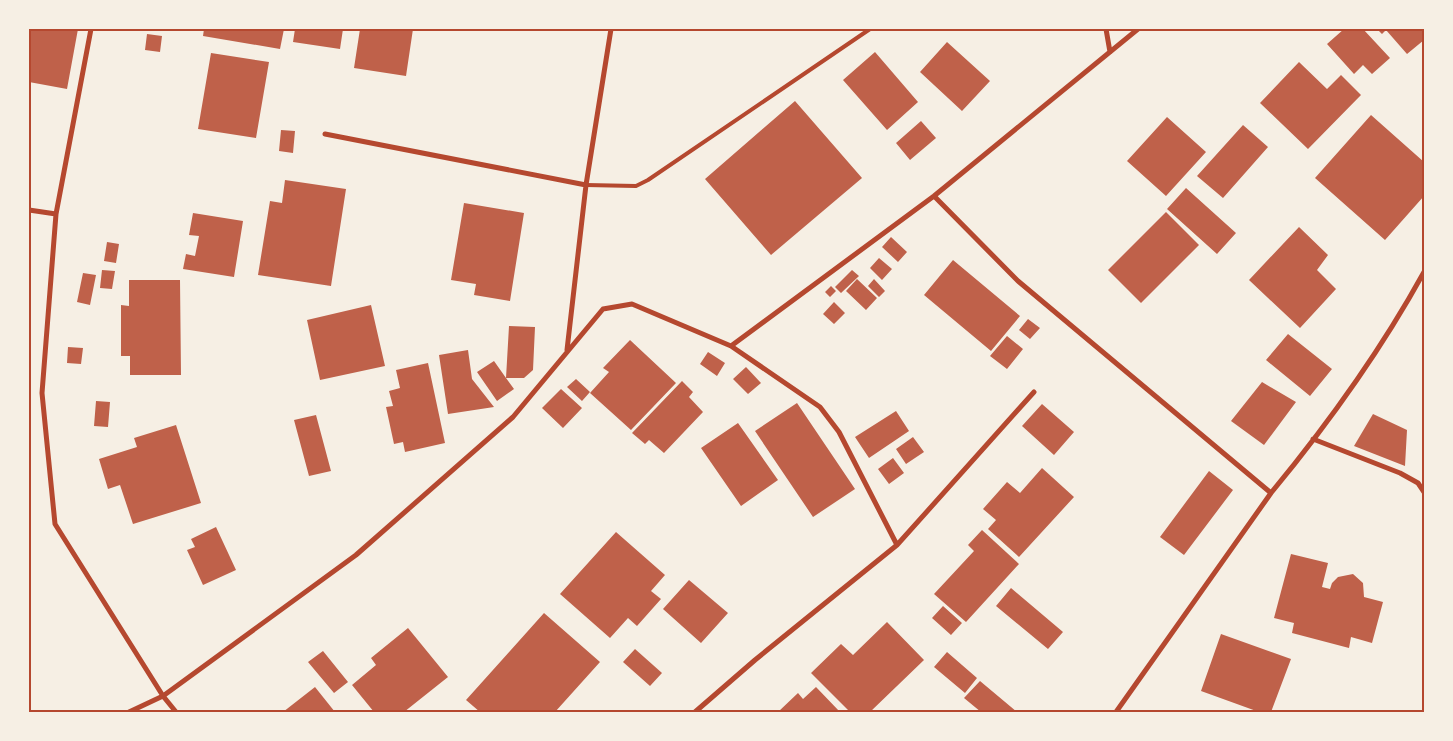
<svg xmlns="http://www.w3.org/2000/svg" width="1453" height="741" font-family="'Work Sans',sans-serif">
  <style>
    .building { fill: #bf614a }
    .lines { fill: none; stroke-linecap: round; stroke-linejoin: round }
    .service { stroke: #b5482f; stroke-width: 4 }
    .minor { stroke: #b5482f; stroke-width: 5 }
    .neatline { fill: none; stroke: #b5482f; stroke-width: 2 }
  </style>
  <rect width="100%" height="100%" fill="#f6efe4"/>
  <!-- building -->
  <path class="building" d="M 29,29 L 78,29 L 67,89 L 29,82 Z
    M 204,29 L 284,29 L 280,49 L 203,36 Z
    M 295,29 L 343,29 L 340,49 L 293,42 Z
    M 360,29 L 413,29 L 406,76 L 354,68 Z
    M 1344,29 L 1363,29 L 1390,58 L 1372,74 L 1363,65 L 1354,74 L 1327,44 Z
    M 1377,29 L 1424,29 L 1424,40 L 1407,54 L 1386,30 L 1382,34 Z
    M 147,34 L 162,36 L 160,52 L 145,50 Z
    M 947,42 L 990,81 L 962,111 L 920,72 Z
    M 875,52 L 918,102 L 887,130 L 843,80 Z
    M 211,53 L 269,62 L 256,138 L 198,129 Z
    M 1299,62 L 1327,89 L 1341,75 L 1361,95 L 1308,149 L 1260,103 Z
    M 795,101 L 862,178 L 771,255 L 705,179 Z
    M 1371,115 L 1424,162 L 1424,196 L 1385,240 L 1315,178 Z
    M 1167,117 L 1206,152 L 1166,196 L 1127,161 Z
    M 921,121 L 936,138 L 910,160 L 896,143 Z
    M 1243,125 L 1268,147 L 1223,198 L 1197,176 Z
    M 281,130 L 295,131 L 293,153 L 279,151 Z
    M 285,180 L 346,189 L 331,286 L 258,275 L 270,201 L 282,203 Z
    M 1186,188 L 1236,233 L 1217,254 L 1167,209 Z
    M 464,203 L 524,213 L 510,301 L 474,295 L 476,284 L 451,280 Z
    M 1166,212 L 1199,245 L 1141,303 L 1108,270 Z
    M 193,213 L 243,221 L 234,277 L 183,269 L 186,254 L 195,256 L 199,236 L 189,235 Z
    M 1299,227 L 1328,255 L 1317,270 L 1336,289 L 1300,328 L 1249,280 Z
    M 891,237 L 907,252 L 898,262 L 882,247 Z
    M 107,242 L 119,244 L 116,263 L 104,261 Z
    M 879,258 L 892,269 L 882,280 L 870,268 Z
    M 953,260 L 1020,316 L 991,351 L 924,295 Z
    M 102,270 L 115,271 L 112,289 L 100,288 Z
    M 852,270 L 859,276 L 841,293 L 835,287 Z
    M 83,273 L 96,275 L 90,305 L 77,302 Z
    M 857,279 L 877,298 L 866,310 L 846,291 Z
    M 874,279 L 885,291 L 879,297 L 868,286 Z
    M 129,280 L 180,280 L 181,375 L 130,375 L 130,356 L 121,356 L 121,305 L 129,306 Z
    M 831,286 L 836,291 L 830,297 L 825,292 Z
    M 834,302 L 845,313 L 834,324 L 823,314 Z
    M 371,305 L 385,366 L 320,380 L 307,320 Z
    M 1028,319 L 1040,328 L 1030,339 L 1019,330 Z
    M 509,326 L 535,327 L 533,370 L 524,378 L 506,378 L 514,389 L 497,401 L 477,372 L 494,361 L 506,378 Z
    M 1288,334 L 1332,369 L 1310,396 L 1266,360 Z
    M 1007,336 L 1023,349 L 1007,369 L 990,356 Z
    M 630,340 L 676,383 L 631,430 L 590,393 L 609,372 L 603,368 Z
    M 68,347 L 83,348 L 81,364 L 67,363 Z
    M 468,350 L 472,379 L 494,407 L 448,414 L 439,355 Z
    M 708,352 L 725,363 L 717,376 L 700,364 Z
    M 428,363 L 445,443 L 405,452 L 403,442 L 394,444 L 386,407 L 393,406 L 389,391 L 400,388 L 396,370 Z
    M 746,367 L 761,383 L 748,394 L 733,379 Z
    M 576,379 L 590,392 L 582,401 L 567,387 Z
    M 682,381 L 693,392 L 689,397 L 703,412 L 664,453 L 649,440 L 645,444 L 632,433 Z
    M 1262,382 L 1296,402 L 1264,445 L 1231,421 Z
    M 561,389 L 582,408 L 563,428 L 542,408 Z
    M 96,401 L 110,402 L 108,427 L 94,426 Z
    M 797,403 L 855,489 L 813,517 L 755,431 Z
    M 1042,404 L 1074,432 L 1054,455 L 1022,426 Z
    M 896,411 L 909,431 L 869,458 L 855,437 Z
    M 1373,414 L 1407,430 L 1405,466 L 1354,446 Z
    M 316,415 L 331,471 L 309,476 L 294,420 Z
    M 738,423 L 778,480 L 741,506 L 701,448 Z
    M 176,425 L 201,503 L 133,524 L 120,485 L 108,489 L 99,459 L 137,447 L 134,438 Z
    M 913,437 L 924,452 L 906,464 L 896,449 Z
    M 893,458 L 904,473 L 889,484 L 878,469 Z
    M 1042,468 L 1074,497 L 1019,557 L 988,529 L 996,520 L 983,509 L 1007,482 L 1020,493 Z
    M 1209,471 L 1233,490 L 1184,555 L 1160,537 Z
    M 216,527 L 236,570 L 203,585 L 187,550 L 195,547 L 191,539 Z
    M 982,530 L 1019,564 L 966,622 L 934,594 L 974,551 L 968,545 Z
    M 616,532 L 665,575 L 651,591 L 661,599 L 637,626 L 628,618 L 610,638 L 560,594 Z
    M 1291,554 L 1328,563 L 1322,587 L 1330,589 L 1332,583 L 1338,577 L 1353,574 L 1363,583 L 1364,597 L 1383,602 L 1372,643 L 1351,637 L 1349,648 L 1292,633 L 1294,623 L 1274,618 Z
    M 689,580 L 728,613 L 701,643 L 663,609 Z
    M 1011,588 L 1063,632 L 1048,649 L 996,606 Z
    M 943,606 L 962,623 L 951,635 L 932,618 Z
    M 544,613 L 600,662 L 555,712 L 480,712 L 466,700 Z
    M 887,622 L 924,660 L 870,712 L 850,712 L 811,673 L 841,644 L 853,655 Z
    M 408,628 L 448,677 L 404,712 L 374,712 L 352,685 L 376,665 L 371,658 Z
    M 1221,634 L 1291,659 L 1271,712 L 1259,712 L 1201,691 Z
    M 635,649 L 662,673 L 650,686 L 623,662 Z
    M 323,651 L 348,682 L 334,693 L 308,662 Z
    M 947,652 L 977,678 L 965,693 L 934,667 Z
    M 980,681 L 1017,712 L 981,712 L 964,698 Z
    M 315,687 L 335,712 L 283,712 Z
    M 816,687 L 840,712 L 778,712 L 798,693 L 803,699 Z"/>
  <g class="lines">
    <!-- service -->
    <path class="service" d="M 586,185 L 636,186 L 648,180 L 870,29"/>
    <!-- minor -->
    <path class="minor" d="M 91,29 L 56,214 L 42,393 L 55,524 L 163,696 L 176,712
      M 1106,29 L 1110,52
      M 325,134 L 586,185
      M 934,196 L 1018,281 L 1271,493
      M 29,210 L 56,214
      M 731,346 L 934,196 L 1138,29
      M 567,350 L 586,185 L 611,29
      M 1313,439 L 1400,473 L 1418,483 L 1424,492
      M 129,712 L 163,696 L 356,555 L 513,417 L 603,309 L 632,304 L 731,346 L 820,407 L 839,432 L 897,545
      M 695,712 L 755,660 L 897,545 L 1034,392
      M 1116,712 L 1271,493 C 1328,424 1381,350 1424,272"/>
  </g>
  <!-- border -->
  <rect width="1453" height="741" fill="none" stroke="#f6efe4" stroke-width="60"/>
  <rect x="30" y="30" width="1393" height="681" class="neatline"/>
</svg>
